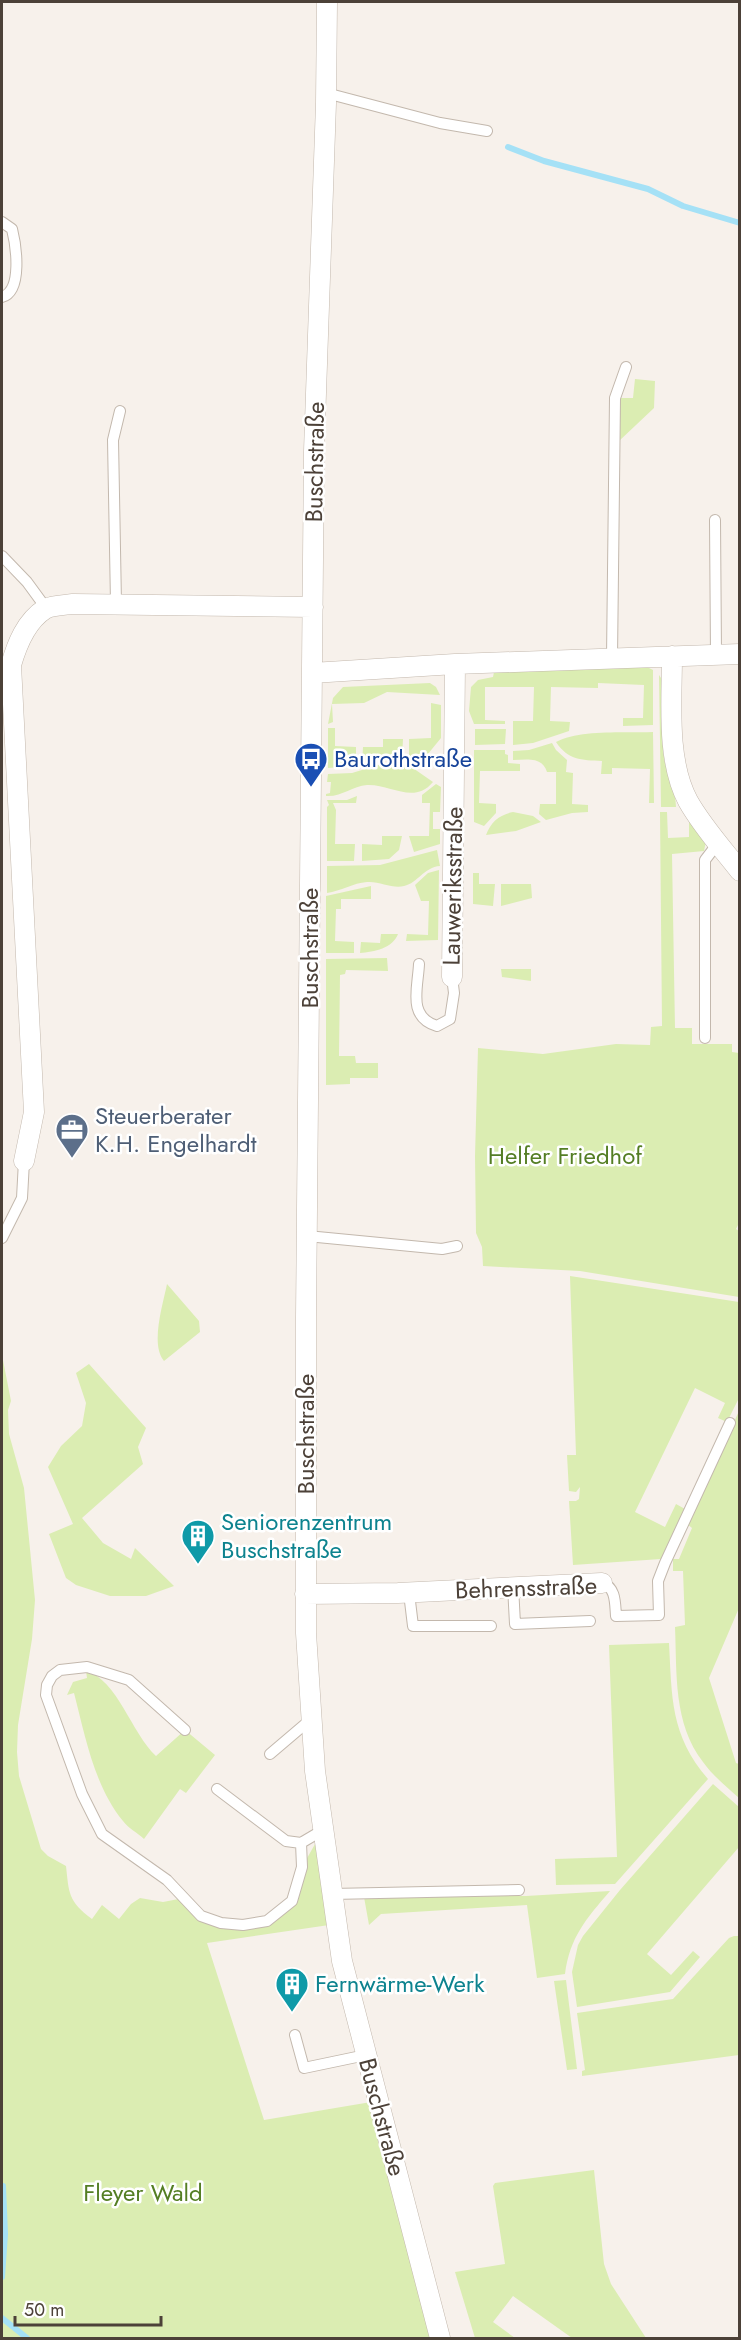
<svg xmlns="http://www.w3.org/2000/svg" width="741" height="2340" font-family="Jost,sans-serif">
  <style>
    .green { fill: #dbedb2 }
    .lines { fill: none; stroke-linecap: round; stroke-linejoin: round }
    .stream { stroke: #a5e1f6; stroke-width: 6 }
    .service-casing { stroke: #c3b8ad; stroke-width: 12 }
    .minor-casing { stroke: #c3b8ad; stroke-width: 21 }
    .service { stroke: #fff; stroke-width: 10 }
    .minor { stroke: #fff; stroke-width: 20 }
    .labels { text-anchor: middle; stroke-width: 5; stroke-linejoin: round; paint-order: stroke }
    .street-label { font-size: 24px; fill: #4c4138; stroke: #fff }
    .transit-label { font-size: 24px; fill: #164399; stroke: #fff; text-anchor: start }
    .service-label { font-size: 24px; fill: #4e5e75; stroke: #fff; text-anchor: start }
    .park-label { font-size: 24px; fill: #547e24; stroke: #fff }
    .culture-label { font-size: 24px; fill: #0d838f; stroke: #fff; text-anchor: start }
  </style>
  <rect width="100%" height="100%" fill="#f7f1eb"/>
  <!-- green -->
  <path class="green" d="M 635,379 L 655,381 L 654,408 L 618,442 L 615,398 L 633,398 Z
    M 645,666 L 653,670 L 653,725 L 623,726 L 623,718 L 643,718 L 644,685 L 598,683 L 598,688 L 551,687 L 550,721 L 570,722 L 569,731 L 533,743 L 513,745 L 513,721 L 533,721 L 534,687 L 485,687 L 485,720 L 505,721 L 505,724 L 474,724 L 469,711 L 471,687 L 478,680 L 493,677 L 494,672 Z
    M 659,675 L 663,681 C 663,706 661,732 664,757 C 666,774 676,790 676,807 L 661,807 Z
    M 430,683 L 436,687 L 440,695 L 387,692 L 364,703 L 332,704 L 333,722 L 328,724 L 333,698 L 343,687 Z
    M 431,703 L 441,705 L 441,738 L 423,760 L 416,762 L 409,757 L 409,739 L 431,738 Z
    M 328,728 L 335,728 L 335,746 L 356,747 L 356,766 L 328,768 Z
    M 475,729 L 506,729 L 505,744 L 475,745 Z
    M 653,732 L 654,803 L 649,803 L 650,769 L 612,768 L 612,774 L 601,774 L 602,761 C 581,760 568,760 556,742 C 580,729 627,733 653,732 Z
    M 383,739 L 403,739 L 402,758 L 384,757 L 362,764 L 363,747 L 383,747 Z
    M 552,743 L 556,750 L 567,760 L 566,772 L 573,773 L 572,804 L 588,805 L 588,812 L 572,813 L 546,820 L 539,814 L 540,804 L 556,804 L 556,772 L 547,772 C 542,756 526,760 513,760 L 513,751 L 529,750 Z
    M 474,750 L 505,750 L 505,754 L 508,755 L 508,763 L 520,764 L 520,771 L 480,771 L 479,803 L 496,804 L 496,813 L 484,826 L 474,822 Z
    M 385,763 L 410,766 L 433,782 C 414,805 391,784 367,785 C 352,786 342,797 326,796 L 326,794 L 330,793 L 331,782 L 327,782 L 328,774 L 352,773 Z
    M 436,784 L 441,787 L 440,812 L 433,812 L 433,829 L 440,829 L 440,844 L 414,852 L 409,836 L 429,836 L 430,803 L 422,803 L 422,795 Z
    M 357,796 L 356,803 L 333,803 L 336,810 L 335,844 L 355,844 L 354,861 L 327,861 L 327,807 L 329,805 L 327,800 L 347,800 Z
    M 513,812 L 533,816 L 541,822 L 516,831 L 486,835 C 491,822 499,815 513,812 Z
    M 660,812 L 667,812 L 668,838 L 689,837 L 689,819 L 706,841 L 704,851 L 672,854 L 675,1028 L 692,1028 L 692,1044 L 732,1044 L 732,1052 L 739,1053 L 740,1221 L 736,1229 L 739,1231 L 739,1297 L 580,1271 L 483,1266 L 482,1247 L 476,1233 L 475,1156 L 478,1048 L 543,1054 L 616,1044 L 650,1045 L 651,1027 L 662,1026 Z
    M 382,836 L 402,836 L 399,850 L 389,859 L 362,861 L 362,844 L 382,845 Z
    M 437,850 L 440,866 C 424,867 418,883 404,886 C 392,889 380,881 367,882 C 353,883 341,891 327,893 L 327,866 L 380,865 Z
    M 439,870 L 438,940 L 406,941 L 407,934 L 428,935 L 429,901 L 421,901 L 415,885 L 428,873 Z
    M 473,873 L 479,873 L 479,884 L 495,884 L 493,906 L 473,904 Z
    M 501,884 L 531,884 L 532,898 L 501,906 Z
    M 371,886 L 371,899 L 341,899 L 341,909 L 336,909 L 335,941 L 354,942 L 354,953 L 326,953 L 326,896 Z
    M 381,934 L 398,934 C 393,948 374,952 360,953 L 361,942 L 380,943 Z
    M 387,958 L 388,971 L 346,970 L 345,974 L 340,975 L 339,1056 L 355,1056 L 356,1063 L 378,1063 L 378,1078 L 350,1078 L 350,1084 L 326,1085 L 326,959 Z
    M 501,969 L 531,969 L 531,981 L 502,977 Z
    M 570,1276 L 739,1302 L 740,1396 L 727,1422 L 718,1418 L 725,1403 L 695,1388 L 635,1512 L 665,1527 L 676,1504 L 685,1509 L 661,1559 L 573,1565 L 569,1501 L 576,1501 L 579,1499 L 580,1487 L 576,1492 L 569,1491 L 567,1455 L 576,1455 Z
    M 167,1284 L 199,1321 L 200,1332 L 164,1361 C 150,1345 163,1304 167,1284 Z
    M 2,1355 L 11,1401 L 8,1410 L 9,1434 L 24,1488 L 35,1600 L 32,1639 L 18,1725 L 17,1752 L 19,1776 L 41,1849 L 48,1856 L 66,1866 C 69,1893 68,1901 92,1919 L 102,1905 L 119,1919 L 131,1904 L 140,1898 L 163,1902 L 184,1898 L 201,1916 L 221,1923 L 267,1921 L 292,1901 L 302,1867 L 323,1830 L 336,1924 L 207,1943 L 264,2120 L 377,2101 L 440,2338 L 2,2338 Z
    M 89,1364 L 146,1428 L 138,1447 L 143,1464 L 82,1518 L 103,1543 L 131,1559 L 135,1548 L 174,1586 L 146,1596 L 110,1596 L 76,1585 L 66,1578 L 49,1534 L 73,1524 L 48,1467 L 61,1446 L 82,1426 L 86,1403 L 76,1373 Z
    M 739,1411 L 739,1608 L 709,1678 L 736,1763 L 739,1764 L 739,1798 C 727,1787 713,1776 703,1762 C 673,1723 677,1673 675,1627 L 685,1625 L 683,1571 L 673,1571 L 673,1559 L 679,1559 L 692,1528 L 687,1524 Z
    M 669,1643 C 672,1697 670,1735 708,1779 L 615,1884 L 556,1885 L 555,1859 L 617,1857 L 609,1645 Z
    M 86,1671 C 117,1679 132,1734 156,1756 L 185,1730 L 215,1755 L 186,1793 L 180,1789 L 144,1839 C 138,1833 128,1828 123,1821 C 94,1786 85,1735 74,1693 L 67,1695 L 73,1682 L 87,1678 Z
    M 713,1784 L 739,1807 L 739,1847 L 647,1954 L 671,1975 L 693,1951 L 700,1957 L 670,1992 L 577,2007 L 572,1972 L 578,1945 L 583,1936 L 620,1890 Z
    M 610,1891 C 586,1919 570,1937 565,1974 L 537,1978 L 527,1905 L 381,1914 L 369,1925 L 364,1897 L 526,1896 Z
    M 734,1936 L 740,1936 L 739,2055 L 582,2076 L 582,2071 L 585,2070 L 577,2013 L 673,1999 L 729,1938 Z
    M 566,1980 L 577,2069 L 567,2070 L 554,1981 Z
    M 594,2170 L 604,2264 L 611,2284 L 646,2338 L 572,2338 L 513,2296 L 493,2322 L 515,2338 L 475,2338 L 455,2272 L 505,2264 L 493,2186 L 495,2183 Z"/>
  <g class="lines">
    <!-- stream -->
    <path class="stream" d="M 508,147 L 544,161 L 648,189 L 683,206 L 740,223
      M 2,2277 L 5,2234 L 3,2186
      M 2,2318 L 27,2338"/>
    <!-- service casing -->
    <g class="service-casing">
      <path id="service" d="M 326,93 L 440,123 L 487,131
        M 2,222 L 12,229 C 16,245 23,291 2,297
        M 715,520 L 716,655
        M 2,556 L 27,582 L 46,608
        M 116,603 L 113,440 L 120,411
        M 612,658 L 615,398 L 626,367
        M 419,964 C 418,988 407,1017 437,1026 L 450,1019 L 454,993 L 452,977
        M 705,1038 L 705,860 L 718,843
        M 307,1236 L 442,1249 L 457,1246
        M 2,1238 L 22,1198 L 24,1161
        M 602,1583 C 616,1587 615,1603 616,1616 L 659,1615 L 658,1581 L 665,1563 L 730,1423
        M 513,1586 L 515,1624 L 590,1621
        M 409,1593 L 413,1626 L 491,1626
        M 185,1730 L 129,1680 L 87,1667 L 60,1670 L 52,1676 L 47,1685 L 46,1695 L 82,1794 L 102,1834 L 167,1880 L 201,1916 L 221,1923 L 243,1925 L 267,1921 L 292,1901 L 302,1867 L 301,1843 L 323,1830
        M 270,1754 L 310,1720
        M 217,1789 L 286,1841 L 301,1843
        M 332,1894 L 519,1890
        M 295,2035 L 304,2068 L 366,2055"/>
    </g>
    <!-- minor casing -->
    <g class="minor-casing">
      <path id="minor" d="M 327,2 L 326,103 L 314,451 L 306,1318 L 306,1633 L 315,1771 L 342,1961 L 440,2338
        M 672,656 C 672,701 666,760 688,801 C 702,826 722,848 740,871
        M 312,673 L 455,664 L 740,654
        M 452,977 L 455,664
        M 24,1161 L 34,1112 L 11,665 C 17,644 26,621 45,609 C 53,605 65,605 73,604 L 313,607
        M 305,1594 L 398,1593 L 602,1583"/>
    </g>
    <!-- service -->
    <use href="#service" class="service"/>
    <!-- minor -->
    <use href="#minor" class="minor"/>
  </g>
  <!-- icons -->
  <defs>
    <g id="bus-pin" transform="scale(1.725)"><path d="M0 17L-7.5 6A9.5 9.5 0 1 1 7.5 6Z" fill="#1a4fb4" stroke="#fff"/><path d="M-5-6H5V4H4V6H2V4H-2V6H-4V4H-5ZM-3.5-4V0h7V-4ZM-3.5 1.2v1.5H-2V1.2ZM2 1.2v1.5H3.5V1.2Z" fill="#fff"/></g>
    <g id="office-pin" transform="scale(1.725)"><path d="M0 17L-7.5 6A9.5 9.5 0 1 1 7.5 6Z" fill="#5c6f8a" stroke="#fff"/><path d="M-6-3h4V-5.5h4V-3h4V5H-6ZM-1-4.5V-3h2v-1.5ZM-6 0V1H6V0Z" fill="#fff"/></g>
    <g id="building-pin" transform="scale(1.725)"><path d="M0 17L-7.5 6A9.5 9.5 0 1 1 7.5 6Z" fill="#0f9aa8" stroke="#fff"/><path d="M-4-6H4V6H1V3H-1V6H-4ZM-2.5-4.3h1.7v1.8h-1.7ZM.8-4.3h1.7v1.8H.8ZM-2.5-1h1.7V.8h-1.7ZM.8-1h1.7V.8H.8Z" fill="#fff"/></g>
  </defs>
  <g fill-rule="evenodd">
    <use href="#bus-pin" x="311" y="759"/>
    <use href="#office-pin" x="72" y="1130"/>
    <use href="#building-pin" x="198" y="1536"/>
    <use href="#building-pin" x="292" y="1984"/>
  </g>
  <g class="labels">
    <!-- street labels -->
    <g class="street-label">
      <text transform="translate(315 462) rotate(-89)" y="8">Buschstraße</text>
      <text transform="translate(453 886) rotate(-89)" y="8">Lauweriksstraße</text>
      <text transform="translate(310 948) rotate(-90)" y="8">Buschstraße</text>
      <text transform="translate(306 1434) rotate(-90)" y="8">Buschstraße</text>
      <text transform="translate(526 1588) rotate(-2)" y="8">Behrensstraße</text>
      <text transform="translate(382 2117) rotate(75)" y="8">Buschstraße</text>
    </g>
    <!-- transit labels -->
    <g class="transit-label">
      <text x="334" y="767">Baurothstraße</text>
    </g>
    <!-- service labels -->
    <g class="service-label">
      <text x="95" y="1124">Steuerberater<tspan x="95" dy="28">K.H. Engelhardt</tspan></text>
    </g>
    <!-- park labels -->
    <g class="park-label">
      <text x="565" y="1164">Helfer Friedhof</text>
      <text x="143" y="2201">Fleyer Wald</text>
    </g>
    <!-- culture labels -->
    <g class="culture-label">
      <text x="221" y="1530">Seniorenzentrum<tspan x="221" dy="28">Buschstraße</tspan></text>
      <text x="315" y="1992">Fernwärme-Werk</text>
    </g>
  </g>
  <!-- border -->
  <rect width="741" height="2340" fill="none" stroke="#4c4138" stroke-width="6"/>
  <!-- scale -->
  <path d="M15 2316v9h146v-9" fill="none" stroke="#4c4138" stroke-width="3"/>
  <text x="24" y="2316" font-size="18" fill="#4c4138" stroke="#ffffff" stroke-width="4.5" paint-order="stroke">50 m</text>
</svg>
